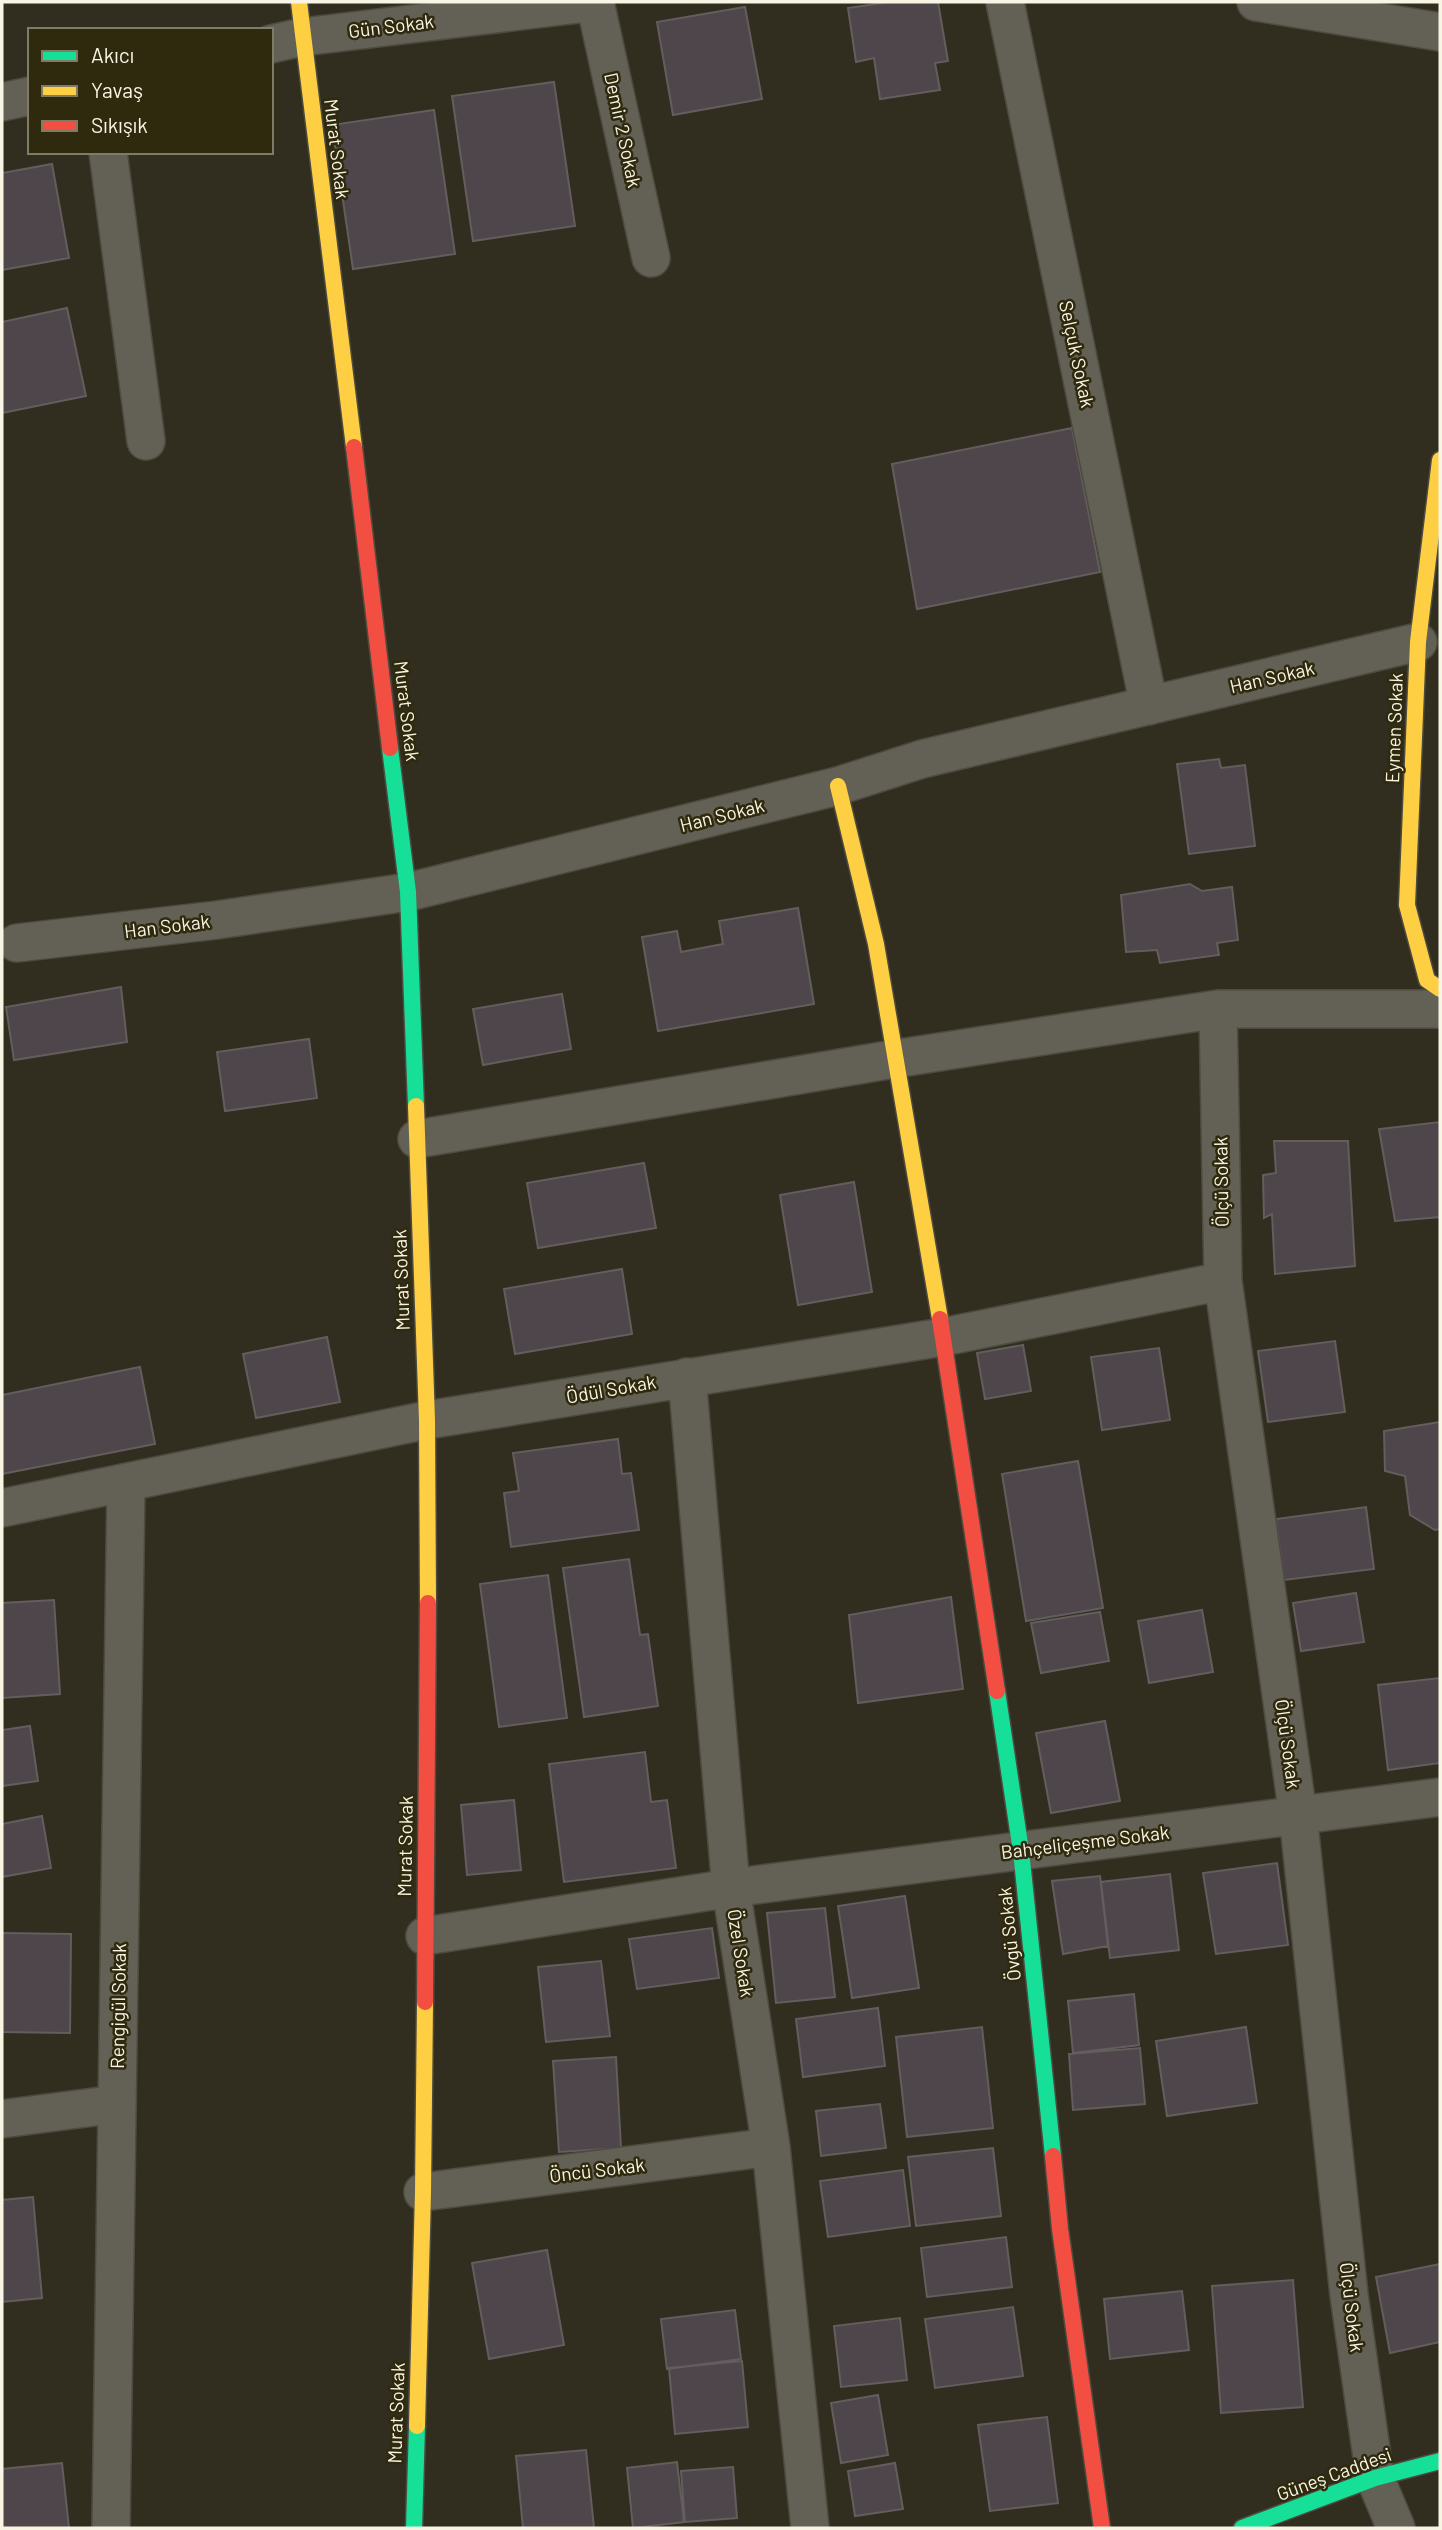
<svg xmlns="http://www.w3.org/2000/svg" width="1442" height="2530" font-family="Barlow,sans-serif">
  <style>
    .building { fill: #4e464a; stroke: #625e5d; stroke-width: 2 }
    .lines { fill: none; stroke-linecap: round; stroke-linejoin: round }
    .street-casing { stroke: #4d4b3f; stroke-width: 40 }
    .fast-casing { stroke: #4d4b3f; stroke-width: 19 }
    .slow-casing { stroke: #4d4b3f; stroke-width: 19 }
    .jam-casing { stroke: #4d4b3f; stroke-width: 19 }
    .street { stroke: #636156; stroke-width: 37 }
    .fast { stroke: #16e098; stroke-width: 16 }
    .slow { stroke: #ffcf43; stroke-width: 16 }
    .jam { stroke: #f24e42; stroke-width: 16 }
    .labels { text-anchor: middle; stroke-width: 5; stroke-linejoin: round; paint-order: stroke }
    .street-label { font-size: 19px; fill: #f8f5e5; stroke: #2f290e }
  </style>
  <rect width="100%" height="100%" fill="#312e20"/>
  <!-- building -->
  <path class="building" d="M 889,2 L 938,2 L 948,61 L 935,63 L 940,90 L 880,99 L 874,58 L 856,62 L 848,8 Z
    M 745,7 L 762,99 L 673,115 L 657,22 Z
    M 554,82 L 575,226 L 473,241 L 452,96 Z
    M 434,110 L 455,254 L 353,269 L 332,125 Z
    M 52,164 L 69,258 L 2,270 L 2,173 Z
    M 67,308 L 86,396 L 2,413 L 2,322 Z
    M 1072,428 L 1100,572 L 917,609 L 892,464 Z
    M 1219,759 L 1221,768 L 1245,765 L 1255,846 L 1189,854 L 1177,764 Z
    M 1190,884 L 1202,891 L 1232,887 L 1238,940 L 1217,943 L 1219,955 L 1160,963 L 1157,950 L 1126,952 L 1121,895 Z
    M 798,908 L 814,1004 L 658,1031 L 642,937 L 677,931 L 681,952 L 723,944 L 719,921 Z
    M 121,987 L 127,1042 L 14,1060 L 6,1007 Z
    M 562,994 L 571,1049 L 483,1065 L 473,1009 Z
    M 309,1039 L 317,1098 L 225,1111 L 217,1052 Z
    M 1440,1122 L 1440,1217 L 1395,1221 L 1379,1129 Z
    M 1274,1141 L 1348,1141 L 1355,1266 L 1275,1274 L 1272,1214 L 1264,1218 L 1263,1175 L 1276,1173 Z
    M 644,1163 L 656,1228 L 538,1248 L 527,1183 Z
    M 854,1182 L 872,1292 L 798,1305 L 780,1195 Z
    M 622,1269 L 632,1334 L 515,1354 L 504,1289 Z
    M 327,1337 L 340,1402 L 256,1418 L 243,1354 Z
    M 1335,1341 L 1345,1412 L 1268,1422 L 1258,1351 Z
    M 1023,1345 L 1031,1391 L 985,1399 L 977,1353 Z
    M 1159,1348 L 1170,1420 L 1102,1430 L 1091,1357 Z
    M 140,1367 L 155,1444 L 2,1474 L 2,1395 Z
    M 1440,1422 L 1440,1529 L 1435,1530 L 1410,1515 L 1405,1476 L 1385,1471 L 1384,1431 Z
    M 618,1439 L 622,1474 L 631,1473 L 639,1530 L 511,1547 L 504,1493 L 519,1491 L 513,1453 Z
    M 1078,1461 L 1103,1608 L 1026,1621 L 1002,1474 Z
    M 1366,1507 L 1374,1569 L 1284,1580 L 1276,1519 Z
    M 629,1559 L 640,1635 L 648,1634 L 658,1706 L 584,1717 L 563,1568 Z
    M 548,1575 L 567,1718 L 499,1727 L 480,1584 Z
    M 1356,1593 L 1364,1642 L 1301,1651 L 1293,1603 Z
    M 951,1597 L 963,1689 L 858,1703 L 849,1615 Z
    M 54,1600 L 60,1694 L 2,1698 L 2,1603 Z
    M 1202,1610 L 1213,1672 L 1149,1683 L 1138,1621 Z
    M 1100,1612 L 1109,1661 L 1041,1673 L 1031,1623 Z
    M 1440,1678 L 1440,1763 L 1388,1770 L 1378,1685 Z
    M 1105,1721 L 1120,1801 L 1051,1813 L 1036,1733 Z
    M 30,1726 L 38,1781 L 2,1786 L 2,1730 Z
    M 645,1752 L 651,1802 L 667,1800 L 676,1868 L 564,1882 L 549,1764 Z
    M 514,1800 L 521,1870 L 467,1875 L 461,1805 Z
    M 42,1816 L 51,1868 L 2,1877 L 2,1824 Z
    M 1277,1863 L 1288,1945 L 1216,1954 L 1203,1873 Z
    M 1170,1874 L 1179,1950 L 1110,1958 L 1101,1882 Z
    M 1100,1876 L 1108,1946 L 1063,1954 L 1052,1881 Z
    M 905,1896 L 919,1988 L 852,1998 L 838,1906 Z
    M 825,1908 L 835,1997 L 776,2003 L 767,1913 Z
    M 712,1928 L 719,1978 L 637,1989 L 629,1939 Z
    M 2,1933 L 71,1934 L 70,2033 L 2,2032 Z
    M 601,1961 L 610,2036 L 546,2042 L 538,1967 Z
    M 1134,1994 L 1139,2045 L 1073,2053 L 1068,2001 Z
    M 878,2008 L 885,2066 L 803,2077 L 796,2019 Z
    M 982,2027 L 993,2128 L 907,2137 L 896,2037 Z
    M 1246,2027 L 1257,2103 L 1167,2116 L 1156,2041 Z
    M 1140,2048 L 1145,2104 L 1073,2110 L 1069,2054 Z
    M 616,2057 L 621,2148 L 559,2152 L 553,2061 Z
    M 880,2104 L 886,2148 L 821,2156 L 816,2111 Z
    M 993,2148 L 1001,2216 L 916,2226 L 908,2157 Z
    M 903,2170 L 910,2226 L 828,2237 L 820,2181 Z
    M 33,2197 L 42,2298 L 2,2302 L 2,2200 Z
    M 1006,2237 L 1012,2287 L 927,2297 L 921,2248 Z
    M 547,2250 L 564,2345 L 489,2359 L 472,2263 Z
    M 1440,2264 L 1440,2342 L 1390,2353 L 1376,2277 Z
    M 1293,2280 L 1303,2407 L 1221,2413 L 1212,2286 Z
    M 1182,2291 L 1189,2350 L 1110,2359 L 1104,2299 Z
    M 1013,2307 L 1023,2376 L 935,2388 L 925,2319 Z
    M 735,2310 L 741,2359 L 667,2369 L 661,2319 Z
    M 900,2318 L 907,2380 L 841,2387 L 834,2326 Z
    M 742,2361 L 748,2427 L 675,2434 L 669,2368 Z
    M 878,2395 L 888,2455 L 841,2463 L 831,2403 Z
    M 1047,2417 L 1058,2503 L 990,2511 L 978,2425 Z
    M 586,2450 L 594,2528 L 523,2528 L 516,2456 Z
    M 677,2462 L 684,2522 L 633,2528 L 627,2468 Z
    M 62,2463 L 69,2528 L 2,2528 L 2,2469 Z
    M 895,2463 L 903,2509 L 855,2516 L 848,2471 Z
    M 733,2467 L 737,2518 L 685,2522 L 681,2471 Z"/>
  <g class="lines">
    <!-- street casing -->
    <g class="street-casing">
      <path id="street" d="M 595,2 L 651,258
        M 1005,2 L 1149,706
        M 1256,2 L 1440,32
        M 271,44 L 302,37 L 596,2
        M 2,102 L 30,96
        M 108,152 L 146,441
        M 17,943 L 217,920 L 408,892 L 838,786 L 922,759 L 1418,642
        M 1218,1009 L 1223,1281 L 1298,1815 L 1349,2295 L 1375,2478 L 1396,2528
        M 417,1139 L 894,1059 L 1218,1009 L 1440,1009
        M 687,1377 L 731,1888 L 771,2147 L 810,2528
        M 2,1508 L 427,1420 L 943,1337 L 1223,1281
        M 425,1936 L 731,1888 L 1440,1797
        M 2,2119 L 117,2104
        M 423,2192 L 771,2147
        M 111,2528 L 126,1483"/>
    </g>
    <!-- fast casing -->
    <g class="fast-casing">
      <path id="fast" d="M 390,748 L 408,892 L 416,1106
        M 997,1691 L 1021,1851 L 1053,2156
        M 414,2528 L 417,2426
        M 1242,2528 L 1375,2478 L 1440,2461"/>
    </g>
    <!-- slow casing -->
    <g class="slow-casing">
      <path id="slow" d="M 299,2 L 354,447
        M 1440,460 L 1418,642 L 1407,905 L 1427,980 L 1440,989
        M 838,786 L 876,944 L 940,1319
        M 416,1106 L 427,1420 L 428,1603
        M 417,2426 L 423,2192 L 425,2002"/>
    </g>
    <!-- jam casing -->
    <g class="jam-casing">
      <path id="jam" d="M 354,447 L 390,748
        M 940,1319 L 997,1691
        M 425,2002 L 428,1603
        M 1053,2156 L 1060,2229 L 1102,2528"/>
    </g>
    <!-- street -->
    <use href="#street" class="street"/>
    <!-- fast -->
    <use href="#fast" class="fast"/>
    <!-- slow -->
    <use href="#slow" class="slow"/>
    <!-- jam -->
    <use href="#jam" class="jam"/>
  </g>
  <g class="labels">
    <!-- street labels -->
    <g class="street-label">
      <text transform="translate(391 26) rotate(-7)" y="7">Gün Sokak</text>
      <text transform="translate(623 130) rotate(78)" y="7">Demir 2 Sokak</text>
      <text transform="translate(337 149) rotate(83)" y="7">Murat Sokak</text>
      <text transform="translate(1077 354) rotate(78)" y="7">Selçuk Sokak</text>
      <text transform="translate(1272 677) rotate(-13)" y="7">Han Sokak</text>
      <text transform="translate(407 711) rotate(83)" y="7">Murat Sokak</text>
      <text transform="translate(1394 728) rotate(-88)" y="7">Eymen Sokak</text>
      <text transform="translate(722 815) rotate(-14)" y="7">Han Sokak</text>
      <text transform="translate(167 926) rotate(-7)" y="7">Han Sokak</text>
      <text transform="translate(1221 1182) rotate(-91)" y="7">Ölçü Sokak</text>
      <text transform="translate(401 1280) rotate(-92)" y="7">Murat Sokak</text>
      <text transform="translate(611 1389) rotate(-10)" y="7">Ödül Sokak</text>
      <text transform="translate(1288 1744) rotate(82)" y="7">Ölçü Sokak</text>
      <text transform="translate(1085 1842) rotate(-7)" y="7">Bahçeliçeşme Sokak</text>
      <text transform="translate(405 1846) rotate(-89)" y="7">Murat Sokak</text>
      <text transform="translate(1009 1934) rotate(-96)" y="7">Övgü Sokak</text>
      <text transform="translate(741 1953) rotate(81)" y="7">Özel Sokak</text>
      <text transform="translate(118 2006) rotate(-89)" y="7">Rengigül Sokak</text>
      <text transform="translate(597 2170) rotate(-7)" y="7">Öncü Sokak</text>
      <text transform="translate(1352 2307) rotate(83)" y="7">Ölçü Sokak</text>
      <text transform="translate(396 2413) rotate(-88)" y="7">Murat Sokak</text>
      <text transform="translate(1334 2474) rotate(-20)" y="7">Güneş Caddesi</text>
    </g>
  </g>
  <!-- border -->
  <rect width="1442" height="2530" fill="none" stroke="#f8f5e5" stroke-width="7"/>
  <!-- legend -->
  <rect x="28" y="28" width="245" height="126" fill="#2f290e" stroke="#7f7b64" stroke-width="2"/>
  <rect x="42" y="51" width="35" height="10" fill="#16e098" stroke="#7f7b64" stroke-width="2"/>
  <text x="91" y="63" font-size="21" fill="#f8f5e5">Akıcı</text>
  <rect x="42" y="86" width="35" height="10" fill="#ffcf43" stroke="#7f7b64" stroke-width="2"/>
  <text x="91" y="98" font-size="21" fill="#f8f5e5">Yavaş</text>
  <rect x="42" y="121" width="35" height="10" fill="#f24e42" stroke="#7f7b64" stroke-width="2"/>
  <text x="91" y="133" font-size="21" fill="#f8f5e5">Sıkışık</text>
</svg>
